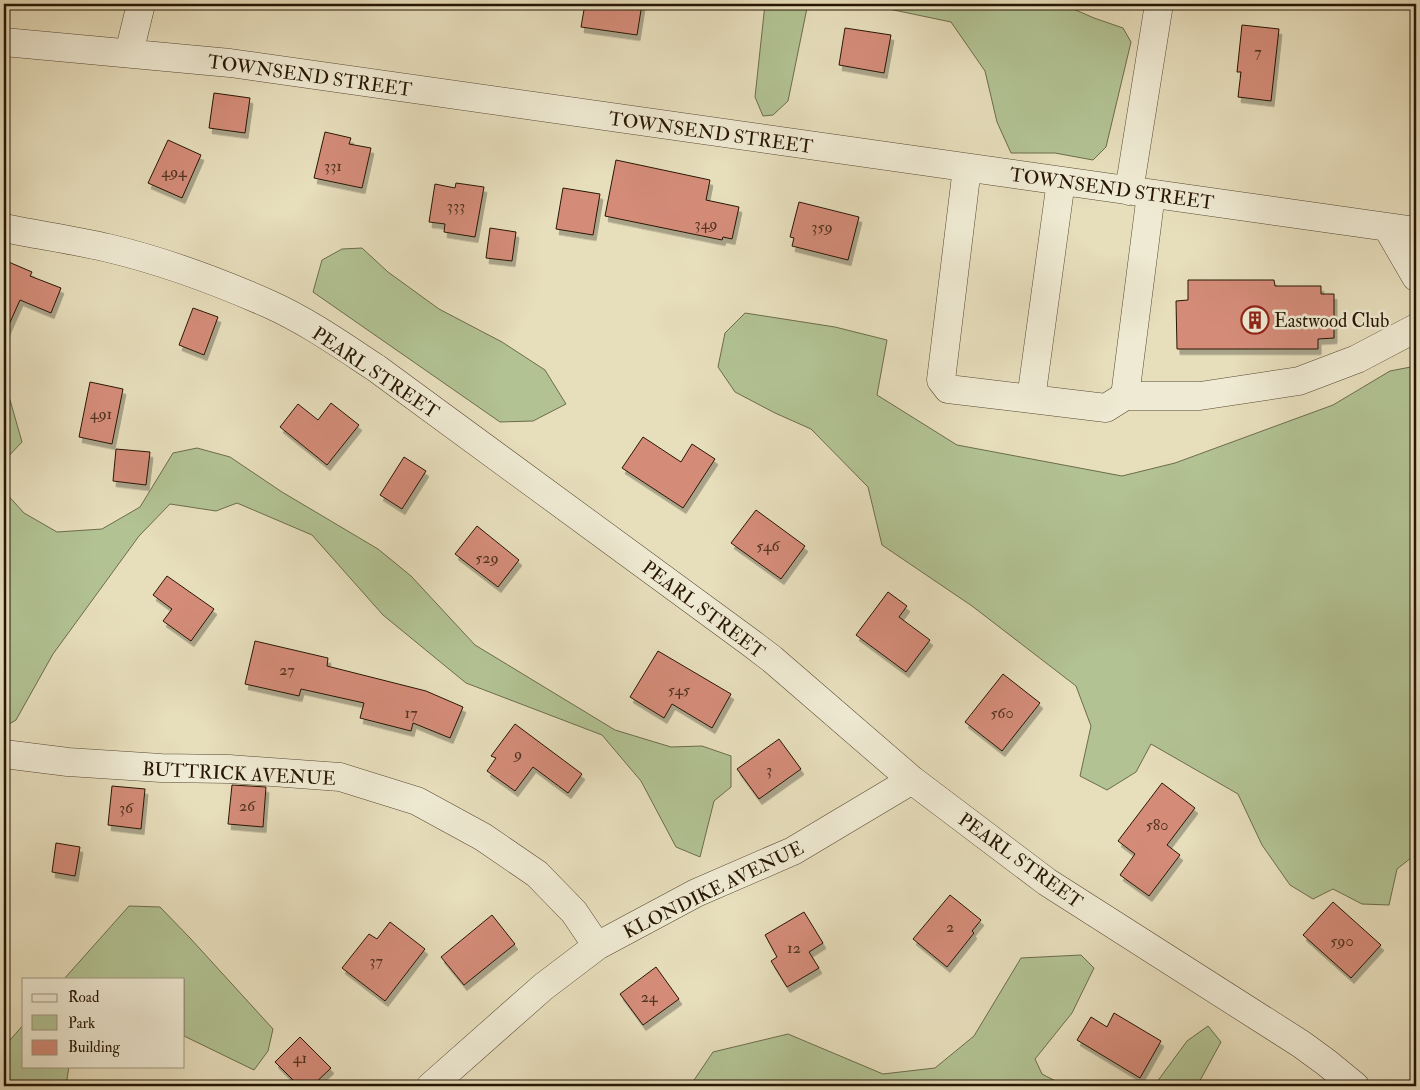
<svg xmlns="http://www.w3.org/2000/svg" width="1420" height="1090" font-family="'IM FELL Double Pica',serif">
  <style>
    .green { fill: #b2c293; stroke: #6c6c4b }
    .building { fill: #d48c79; stroke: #271603; filter: url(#shadow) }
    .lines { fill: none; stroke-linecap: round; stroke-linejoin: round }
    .minor-casing { stroke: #574831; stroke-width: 29 }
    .minor { stroke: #efead3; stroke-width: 28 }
    .labels { text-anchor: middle; stroke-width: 5; stroke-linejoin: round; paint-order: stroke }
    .number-label { font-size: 16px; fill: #523420 }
    .street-label { font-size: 19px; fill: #271603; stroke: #efead3 }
    .poi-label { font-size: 19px; fill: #271603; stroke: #efead3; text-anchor: start }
  </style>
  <defs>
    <filter id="shadow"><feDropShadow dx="3" dy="5.5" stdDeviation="0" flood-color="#0004"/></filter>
  </defs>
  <rect width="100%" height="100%" fill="#e7debc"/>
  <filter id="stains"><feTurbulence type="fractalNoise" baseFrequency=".004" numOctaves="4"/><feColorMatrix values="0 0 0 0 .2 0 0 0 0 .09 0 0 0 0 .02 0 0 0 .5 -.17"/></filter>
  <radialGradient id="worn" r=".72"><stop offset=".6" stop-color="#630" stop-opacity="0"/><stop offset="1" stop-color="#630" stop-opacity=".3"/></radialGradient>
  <!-- green -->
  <path class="green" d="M 765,4 L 809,4 L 807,8 L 788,101 L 773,115 L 763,116 L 755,97 Z
    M 865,4 L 1062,4 L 1094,18 L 1123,28 L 1131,42 L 1106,147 L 1093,160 L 1055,153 L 1011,153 L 997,122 L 985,71 L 951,22 Z
    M 362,248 L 388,272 L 439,309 L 502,342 L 545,370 L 566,404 L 533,421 L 500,422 L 313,292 L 322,260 L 342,249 Z
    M 745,313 L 835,327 L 887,340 L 877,395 L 957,445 L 1122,476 L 1175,463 L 1333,405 L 1390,371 L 1416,366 L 1416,501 L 1415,502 L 1412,546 L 1416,556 L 1416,854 L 1397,869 L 1389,905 L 1362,904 L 1333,889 L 1313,899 L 1290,885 L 1262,845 L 1238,794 L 1151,744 L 1136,772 L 1107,790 L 1080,776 L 1091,726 L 1076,686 L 972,606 L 882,545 L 868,487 L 811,429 L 775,413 L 735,392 L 718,367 L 725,333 Z
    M 4,383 L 6,386 L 22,442 L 4,461 Z
    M 197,448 L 230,457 L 282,492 L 378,549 L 411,576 L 475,645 L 615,730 L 671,747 L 702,746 L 731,756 L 731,787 L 714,801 L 700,857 L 676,847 L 641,781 L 602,735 L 466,683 L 383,615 L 312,535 L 237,503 L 216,511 L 170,504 L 139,536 L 53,654 L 16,720 L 4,727 L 4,491 L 24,513 L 57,532 L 102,529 L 140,507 L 173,453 Z
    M 129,906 L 160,907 L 190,938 L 273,1029 L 268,1051 L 254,1070 L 184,1036 L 184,979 L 64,979 Z
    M 1081,955 L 1094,968 L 1072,1013 L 1035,1059 L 1042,1074 L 1065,1086 L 690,1086 L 713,1052 L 788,1034 L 883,1074 L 935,1068 L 974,1036 L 1021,958 Z
    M 24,1024 L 24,1066 L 69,1066 L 66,1086 L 4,1086 L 4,1047 Z
    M 1208,1026 L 1221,1042 L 1197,1086 L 1154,1086 L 1187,1041 Z"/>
  <!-- building -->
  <path class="building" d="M 585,4 L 642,4 L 637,35 L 581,27 Z
    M 1242,25 L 1279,29 L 1271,101 L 1238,97 L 1241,72 L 1237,72 Z
    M 845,28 L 891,35 L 884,73 L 839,65 Z
    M 214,93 L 250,98 L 245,133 L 209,128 Z
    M 325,132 L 351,138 L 349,144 L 371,148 L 362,188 L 314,178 Z
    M 168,140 L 201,155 L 182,198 L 148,183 Z
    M 616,160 L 710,180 L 706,200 L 739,207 L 732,239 L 723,237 L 722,240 L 605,216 Z
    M 456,183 L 484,187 L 475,237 L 444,232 L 445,224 L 429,222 L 435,184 L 455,188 Z
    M 563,188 L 600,194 L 593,235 L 556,229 Z
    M 799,202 L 859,217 L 848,260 L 792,246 L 794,238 L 790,237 Z
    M 490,228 L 516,232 L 512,261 L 486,258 Z
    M 4,260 L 32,272 L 30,276 L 61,288 L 51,313 L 20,300 L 4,336 Z
    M 1188,280 L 1274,280 L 1275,286 L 1321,286 L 1321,294 L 1334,294 L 1334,338 L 1318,339 L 1318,349 L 1177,349 L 1176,301 L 1188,300 Z
    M 193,308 L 218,317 L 204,355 L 179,345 Z
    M 90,382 L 123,389 L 112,444 L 79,437 Z
    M 331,403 L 359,425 L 327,465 L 280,427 L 298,404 L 318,420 Z
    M 643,437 L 681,462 L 692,444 L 715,459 L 683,508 L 622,468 Z
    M 116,449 L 150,452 L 146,485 L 113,481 Z
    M 404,457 L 426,471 L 402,509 L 380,495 Z
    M 756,510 L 805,546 L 781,579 L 731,543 Z
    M 477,526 L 519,560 L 498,587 L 455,554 Z
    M 167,576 L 214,609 L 191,641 L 163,621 L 172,609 L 153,595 Z
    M 888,592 L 907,606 L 899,617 L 930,640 L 906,672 L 856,635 Z
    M 255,641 L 328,658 L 327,666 L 426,691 L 463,707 L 450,738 L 413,723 L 411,731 L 360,718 L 364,703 L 301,689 L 299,696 L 245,684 Z
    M 658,651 L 731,694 L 712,728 L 672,704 L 664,718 L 630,697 Z
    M 1003,674 L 1040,703 L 1002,751 L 965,722 Z
    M 515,724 L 582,774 L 568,793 L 533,767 L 515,791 L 487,771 L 496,758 L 491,756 Z
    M 779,739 L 801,769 L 759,799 L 737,769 Z
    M 1162,783 L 1195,808 L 1167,845 L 1180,855 L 1149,896 L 1120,875 L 1135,854 L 1118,841 Z
    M 232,785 L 266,787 L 263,827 L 228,824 Z
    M 112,786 L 145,789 L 141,829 L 108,825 Z
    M 56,843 L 80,847 L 75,876 L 52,872 Z
    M 950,895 L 981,920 L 972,931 L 974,933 L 947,967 L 913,939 Z
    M 1333,902 L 1381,945 L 1351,978 L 1303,935 Z
    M 804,912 L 823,943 L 809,952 L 819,968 L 787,987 L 771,961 L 777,957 L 765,935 Z
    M 492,915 L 515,944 L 464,985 L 441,957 Z
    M 390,922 L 425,949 L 385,1001 L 342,968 L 369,934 L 377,939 Z
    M 656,967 L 679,999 L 643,1025 L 620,994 Z
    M 1114,1013 L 1161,1041 L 1140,1078 L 1077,1040 L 1091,1017 L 1107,1027 Z
    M 300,1037 L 331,1068 L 312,1086 L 299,1086 L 275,1062 Z"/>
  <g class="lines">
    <!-- minor casing -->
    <g class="minor-casing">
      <path id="minor" d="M 4,42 L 230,63 L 1416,231
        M 129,53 L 141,4
        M 967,168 L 941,380 L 948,389 L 1106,408 L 1125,396 L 1151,194
        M 1129,191 L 1159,4
        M 1387,227 L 1416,277
        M 4,228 C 38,235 74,240 108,248 C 163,261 217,281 269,304 C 307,321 341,345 376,368 L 751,643 L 772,659 L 912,780 L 1047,882 L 1301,1044 L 1327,1063 L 1355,1086
        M 1125,396 L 1200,396 L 1299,381 L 1357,359 L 1416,328
        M 1031,399 L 1061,181
        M 4,754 L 68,762 L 161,768 L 229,769 L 340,777 L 417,801 L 483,837 L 537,874 L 574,912 L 597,946
        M 431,1086 L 543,987 L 597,946 L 696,893 L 793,851 L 912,780"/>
    </g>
    <!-- minor -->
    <use href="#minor" class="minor"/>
  </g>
  <!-- icons -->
  <defs>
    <g id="building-ring" transform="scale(1.4375)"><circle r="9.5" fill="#efead3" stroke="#8f2418" stroke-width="1.5"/><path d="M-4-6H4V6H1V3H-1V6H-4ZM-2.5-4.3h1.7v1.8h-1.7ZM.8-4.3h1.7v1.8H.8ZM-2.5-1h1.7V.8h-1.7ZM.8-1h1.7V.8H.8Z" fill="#8f2418"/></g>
  </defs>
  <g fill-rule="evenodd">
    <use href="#building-ring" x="1255" y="320"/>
  </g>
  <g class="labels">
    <!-- number labels -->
    <g class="number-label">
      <text x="1258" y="57">7</text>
      <text x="333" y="171">331</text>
      <text x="174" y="177">494</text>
      <text x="456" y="211">333</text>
      <text x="706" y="229">349</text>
      <text x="822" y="232">359</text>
      <text x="101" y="419">491</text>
      <text x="768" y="551">546</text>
      <text x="487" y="563">529</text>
      <text x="287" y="675">27</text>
      <text x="679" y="695">545</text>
      <text x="411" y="718">17</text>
      <text x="1002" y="718">560</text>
      <text x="518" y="759">9</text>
      <text x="769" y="775">3</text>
      <text x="247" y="811">26</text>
      <text x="126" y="813">36</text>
      <text x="1157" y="830">580</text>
      <text x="950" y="932">2</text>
      <text x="1342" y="946">590</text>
      <text x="794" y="953">12</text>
      <text x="376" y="966">37</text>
      <text x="649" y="1002">24</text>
      <text x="300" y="1063">41</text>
    </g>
    <!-- street labels -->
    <g class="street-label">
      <text transform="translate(310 75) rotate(8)" y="7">TOWNSEND STREET</text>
      <text transform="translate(711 132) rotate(8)" y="7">TOWNSEND STREET</text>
      <text transform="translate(1112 188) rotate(8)" y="7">TOWNSEND STREET</text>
      <text transform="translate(376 372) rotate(34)" y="7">PEARL STREET</text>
      <text transform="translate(704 609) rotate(37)" y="7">PEARL STREET</text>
      <text transform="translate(239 773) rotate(3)" y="7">BUTTRICK AVENUE</text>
      <text transform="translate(1021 860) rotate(36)" y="7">PEARL STREET</text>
      <text transform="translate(713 889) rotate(-26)" y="7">KLONDIKE AVENUE</text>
    </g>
    <!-- poi labels -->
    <g class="poi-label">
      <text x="1274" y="327">Eastwood Club</text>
    </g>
  </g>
  <!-- margin -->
  <rect width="1420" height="1090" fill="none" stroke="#e7debc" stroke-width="20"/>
  <rect x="5" y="5" width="1410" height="1080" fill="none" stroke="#271603" stroke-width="2.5"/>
  <rect x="10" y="10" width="1400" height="1070" fill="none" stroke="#271603"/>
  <!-- legend -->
  <rect x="22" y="978" width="162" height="90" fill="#efead3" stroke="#9f9580"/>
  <rect x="32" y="994" width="25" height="8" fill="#efead3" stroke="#9f9580"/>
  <text x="68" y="1002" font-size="15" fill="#271603">Road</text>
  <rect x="32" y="1015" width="25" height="15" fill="#b2c293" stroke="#9f9580"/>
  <text x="68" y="1028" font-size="15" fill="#271603">Park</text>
  <rect x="32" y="1040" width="25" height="15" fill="#d48c79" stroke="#9f9580"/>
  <text x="68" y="1052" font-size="15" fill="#271603">Building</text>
  <rect width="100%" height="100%" filter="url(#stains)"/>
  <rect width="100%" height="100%" fill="url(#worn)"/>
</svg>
